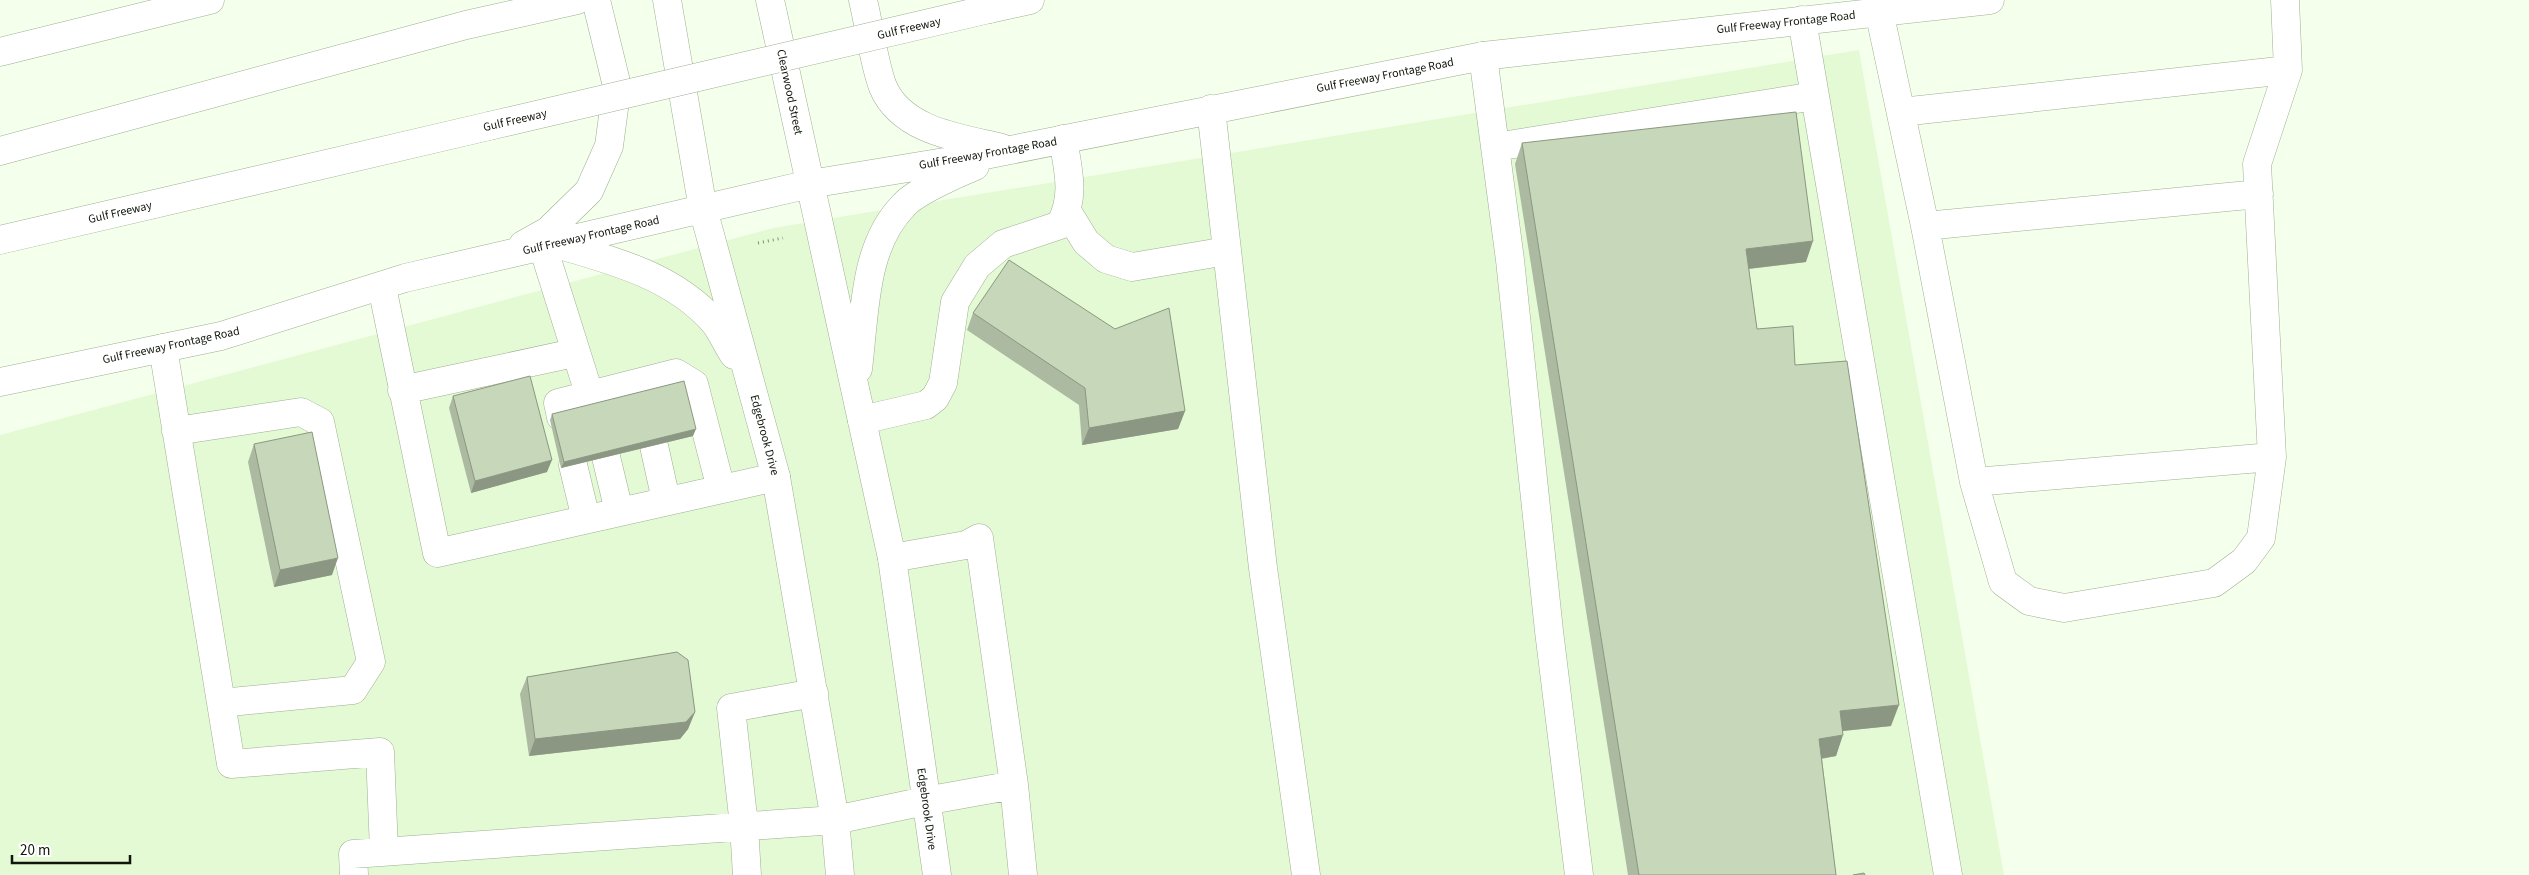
<svg xmlns="http://www.w3.org/2000/svg" width="2529" height="875" font-family="'Source Sans 3',sans-serif">
  <style>
    .built { fill: #e4fad4 }
    .lines { fill: none; stroke-linecap: round; stroke-linejoin: round }
    .minor-casing { stroke: #9eaf92; stroke-width: 29 }
    .major-casing { stroke: #9eaf92; stroke-width: 29 }
    .highway-casing { stroke: #9eaf92; stroke-width: 29 }
    .path { stroke: #858d7e; stroke-width: 3; stroke-dasharray: 1 4; stroke-linecap: butt }
    .minor { stroke: #fff; stroke-width: 28 }
    .major { stroke: #fff; stroke-width: 28 }
    .highway { stroke: #fff; stroke-width: 28 }
    .highway-bridge-casing { stroke: #9eaf92; stroke-width: 29; stroke-linecap: butt }
    .highway-bridge { stroke: #fff; stroke-width: 28 }
    .wall { fill: #abbaa0 }
    .shaded-wall { fill: #8b9782 }
    .building { fill: #c7d8ba; stroke: #8b9782 }
    .labels { text-anchor: middle; stroke-width: 4.5; stroke-linejoin: round; paint-order: stroke }
    .street-label { font-size: 12px; fill: #10160b; stroke: #fff }
  </style>
  <rect width="100%" height="100%" fill="#f4ffec"/>
  <!-- built -->
  <path class="built" d="M 1859,50 L 2004,875 L 0,875 L 0,435 L 773,228 Z"/>
  <g class="lines">
    <!-- minor casing -->
    <g class="minor-casing">
      <path id="minor" d="M 1879,11 L 1925,226 L 1974,482 L 2272,457 L 2257,164 L 2288,70 L 2285,0
        M 1802,20 L 1948,875
        M 1483,56 L 1510,260 L 1549,631 L 1579,875
        M 1211,109 L 1263,568 L 1306,875
        M 1901,112 L 2288,70
        M 1495,147 L 1815,96
        M 1067,211 L 1086,242 L 1106,259 L 1132,267 L 1227,251
        M 1925,226 L 2259,194
        M 543,247 L 594,409
        M 382,287 L 437,553 L 776,477
        M 163,348 L 231,764 L 380,752 L 384,851
        M 402,390 L 574,353
        M 561,417 L 558,403 L 676,373 L 694,384 L 721,489
        M 862,420 L 926,405 L 935,398 L 943,383 L 955,302 L 977,266 L 1003,244 L 1060,225 C 1076,196 1068,170 1063,139
        M 176,431 L 301,412 L 320,422 L 371,662 L 353,690 L 221,703
        M 654,446 L 666,500
        M 606,457 L 619,511
        M 573,465 L 586,519
        M 1974,482 L 2003,582 L 2029,601 L 2064,608 L 2214,583 L 2244,561 L 2261,538 L 2272,457
        M 892,558 L 966,545 L 979,538 L 1014,785 L 1023,875
        M 925,801 L 1014,785
        M 354,875 L 353,854 L 835,820
        M 747,875 L 744,826 L 731,708 L 814,693"/>
    </g>
    <!-- major casing -->
    <g class="major-casing">
      <path id="major" d="M 667,0 L 703,209 L 776,477 L 835,820 L 840,875
        M 770,0 L 892,558 L 937,875
        M 863,0 C 869,25 874,64 883,87 C 902,132 962,138 1002,148
        M 556,244 C 612,260 674,276 714,322 C 722,332 727,345 734,355
        M 523,245 L 548,231 L 589,191 L 609,146 L 617,86 L 596,0
        M 858,369 C 865,314 863,246 904,205 C 915,192 958,173 975,166
        M 0,382 L 221,336 L 405,278 L 810,184 L 975,157 L 1483,56 L 1990,0
        M 835,820 L 925,801"/>
    </g>
    <!-- highway casing -->
    <g class="highway-casing">
      <path id="highway" d="M 989,9 L 1030,0
        M 0,52 L 210,0
        M 0,151 L 466,25 L 577,0
        M 0,240 L 489,126"/>
    </g>
    <!-- path -->
    <path class="path" d="M 758,243 L 783,238"/>
    <!-- minor -->
    <use href="#minor" class="minor"/>
    <!-- major -->
    <use href="#major" class="major"/>
    <!-- highway -->
    <use href="#highway" class="highway"/>
    <!-- highway-bridge casing -->
    <g class="highway-bridge-casing">
      <path id="highway-bridge" d="M 489,126 L 989,9"/>
    </g>
    <!-- highway-bridge -->
    <use href="#highway-bridge" class="highway-bridge"/>
  </g>
  <!-- wall -->
  <path class="wall" d="M 1522,143 L 1806,262 L 1749,269 L 1757,329 L 1795,365 L 1891,726 L 1843,731 L 1836,756 L 1822,759 L 1836,875 L 1628,875 L 1515,164 Z
    M 973,313 L 1185,411 L 1178,429 L 1082,445 L 1079,405 L 967,330 Z
    M 453,396 L 547,472 L 471,493 L 449,408 Z
    M 552,414 L 693,436 L 561,468 L 550,420 Z
    M 254,444 L 332,575 L 274,587 L 248,462 Z
    M 527,677 L 695,712 L 688,729 L 680,739 L 529,756 L 520,694 Z"/>
  <!-- shaded-wall -->
  <path class="shaded-wall" d="M 1813,241 L 1806,262 L 1738,270 L 1746,249 Z
    M 1185,411 L 1178,429 L 1082,445 L 1089,428 Z
    M 696,429 L 693,436 L 561,468 L 564,462 Z
    M 552,460 L 547,472 L 471,493 L 475,481 Z
    M 338,558 L 332,575 L 274,587 L 280,570 Z
    M 1899,705 L 1891,726 L 1832,732 L 1840,711 Z
    M 695,712 L 688,729 L 680,739 L 529,756 L 535,739 Z
    M 1843,735 L 1836,756 L 1811,760 L 1819,739 Z"/>
  <!-- building -->
  <path class="building" d="M 1796,112 L 1813,241 L 1746,249 L 1757,329 L 1793,326 L 1795,365 L 1847,361 L 1899,705 L 1840,711 L 1843,735 L 1819,739 L 1836,875 L 1639,875 L 1522,143 Z
    M 1009,260 L 1115,329 L 1169,308 L 1185,411 L 1089,428 L 1085,388 L 973,313 Z
    M 530,376 L 552,460 L 475,481 L 453,396 Z
    M 684,381 L 696,429 L 564,462 L 552,414 Z
    M 312,432 L 338,558 L 280,570 L 254,444 Z
    M 677,652 L 688,660 L 695,712 L 686,722 L 535,739 L 527,677 Z
    M 1864,873 L 1865,875 L 1853,875 Z"/>
  <g class="labels">
    <!-- street labels -->
    <g class="street-label">
      <text transform="translate(1786 22) rotate(-6)" y="4">Gulf Freeway Frontage Road</text>
      <text transform="translate(909 28) rotate(-13)" y="4">Gulf Freeway</text>
      <text transform="translate(1385 75) rotate(-11)" y="4">Gulf Freeway Frontage Road</text>
      <text transform="translate(790 92) rotate(78)" y="4">Clearwood Street</text>
      <text transform="translate(515 120) rotate(-13)" y="4">Gulf Freeway</text>
      <text transform="translate(988 153) rotate(-10)" y="4">Gulf Freeway Frontage Road</text>
      <text transform="translate(120 212) rotate(-13)" y="4">Gulf Freeway</text>
      <text transform="translate(591 235) rotate(-13)" y="4">Gulf Freeway Frontage Road</text>
      <text transform="translate(171 345) rotate(-12)" y="4">Gulf Freeway Frontage Road</text>
      <text transform="translate(765 435) rotate(75)" y="4">Edgebrook Drive</text>
      <text transform="translate(927 809) rotate(82)" y="4">Edgebrook Drive</text>
    </g>
  </g>
  <!-- scale -->
  <path d="M12 855v8h118v-8" fill="none" stroke="#10160b" stroke-width="2.5"/>
  <text x="20" y="855" font-size="15" fill="#10160b" stroke="#ffffff" stroke-width="4" paint-order="stroke">20 m</text>
</svg>
